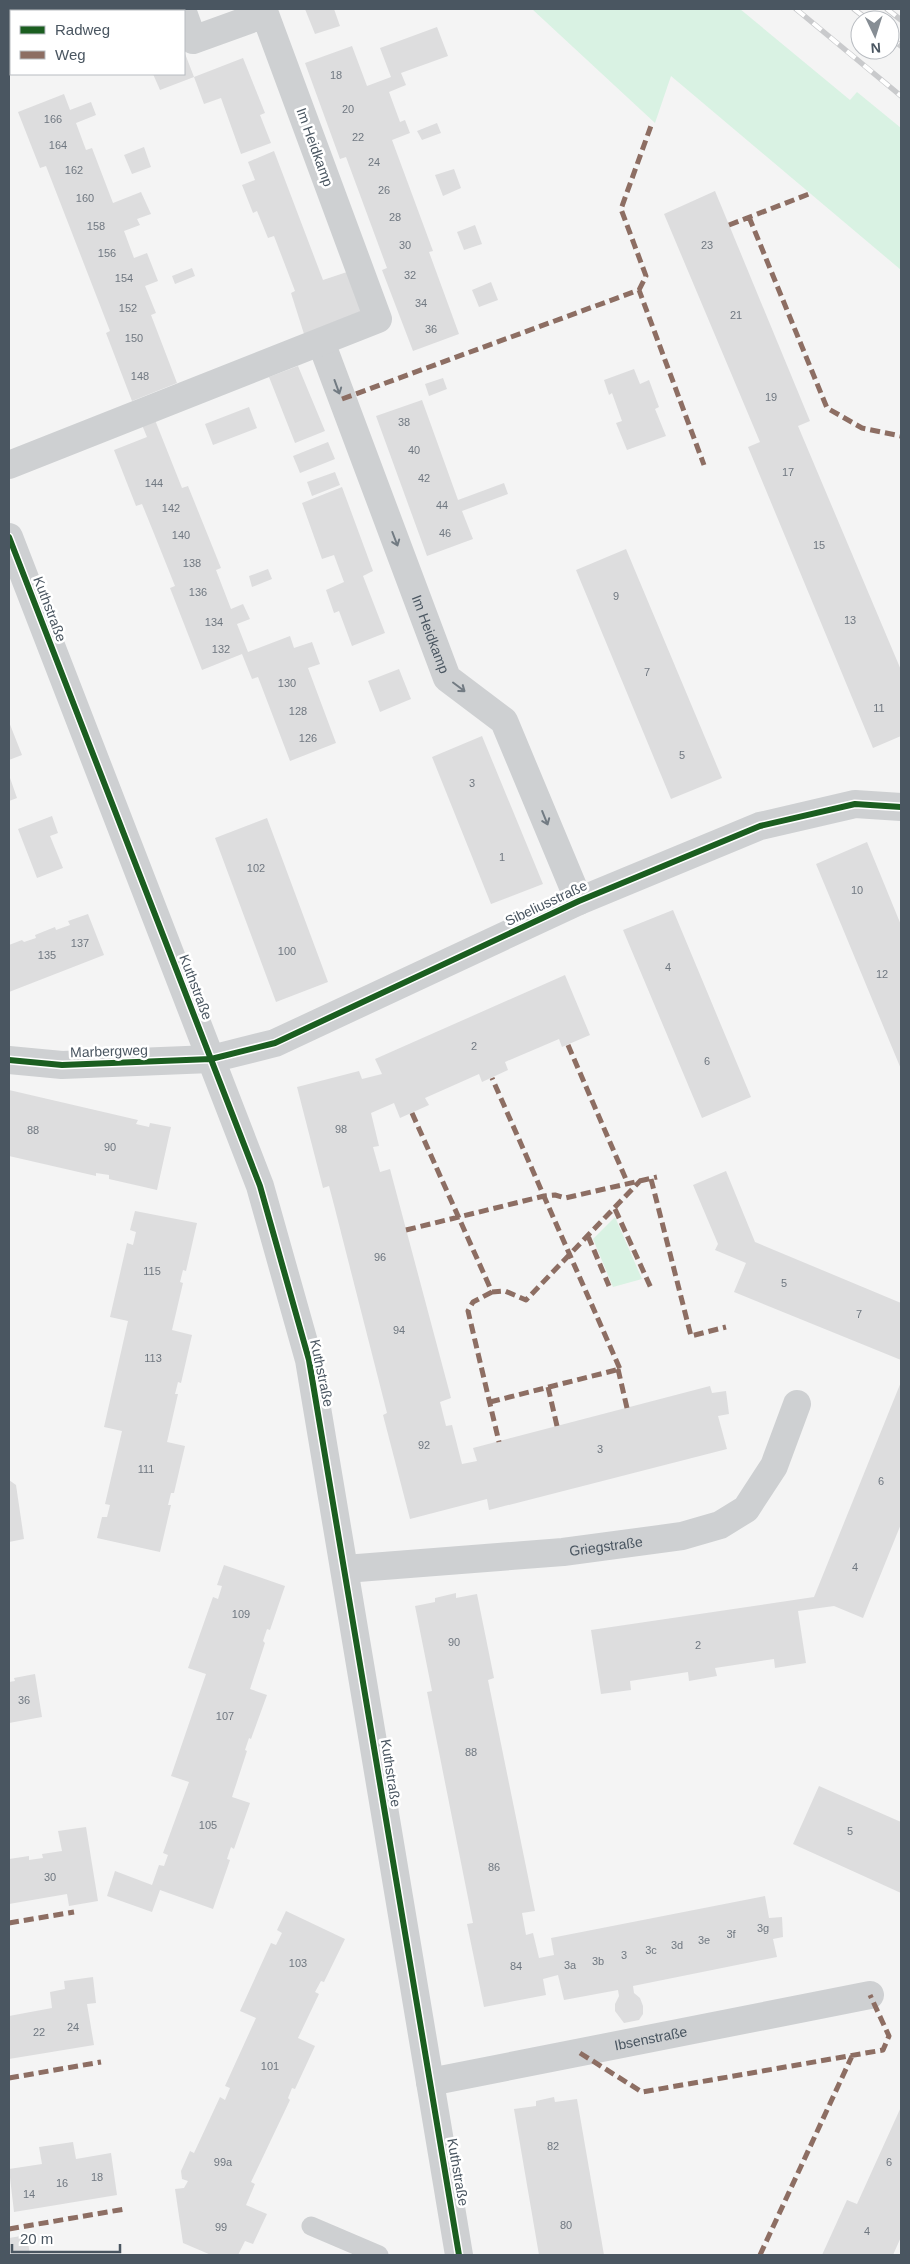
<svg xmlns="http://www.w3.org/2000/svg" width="910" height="2264" font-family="Arial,sans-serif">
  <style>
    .green { fill: #d9f2e3 }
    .building { fill: #ddddde }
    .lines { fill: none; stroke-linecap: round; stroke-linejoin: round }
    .service { stroke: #ced0d2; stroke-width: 19 }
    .minor { stroke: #ced0d2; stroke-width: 28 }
    .rail-casing { stroke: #c9cacc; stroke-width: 5.5 }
    .rail { stroke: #fff; stroke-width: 4; stroke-dasharray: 11; stroke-linecap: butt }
    .quiet { stroke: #8d6e63; stroke-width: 5; stroke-dasharray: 10 5; stroke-linecap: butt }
    .cycleway-casing { stroke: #fff; stroke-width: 9 }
    .cycleway { stroke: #1b5e20; stroke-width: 6 }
    .oneway { stroke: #727b83 }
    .labels { text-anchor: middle; stroke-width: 5; stroke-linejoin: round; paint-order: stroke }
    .number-label { font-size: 11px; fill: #707881 }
    .street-label { font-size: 14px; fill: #4a5661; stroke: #fff }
  </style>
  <rect width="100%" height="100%" fill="#f4f4f4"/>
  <!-- green -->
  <path class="green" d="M 532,9 L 740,9 L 850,100 L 857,92 L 901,128 L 901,270 L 671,76 L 655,123 Z
    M 615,1217 L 642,1279 L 613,1287 L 593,1239 Z"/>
  <!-- building -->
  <path class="building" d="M 82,9 L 153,9 L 154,11 L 83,11 Z
    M 305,9 L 334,9 L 340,26 L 315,34 Z
    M 437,27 L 448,56 L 401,73 L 406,85 L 389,92 L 400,122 L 405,120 L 410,133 L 392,140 L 433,251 L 429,252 L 459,334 L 413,351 L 382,270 L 387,268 L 346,157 L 340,159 L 305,63 L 352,46 L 367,86 L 391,77 L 380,48 Z
    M 184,51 L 194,77 L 160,90 L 153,74 L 184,74 Z
    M 243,58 L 265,113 L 260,115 L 271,143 L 241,154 L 221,98 L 204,104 L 194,77 Z
    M 64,94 L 70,110 L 91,102 L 96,115 L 76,123 L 86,150 L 92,148 L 113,203 L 141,192 L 151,214 L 137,219 L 140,225 L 124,231 L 134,258 L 147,253 L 158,281 L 145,286 L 156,313 L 151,315 L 177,383 L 132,401 L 106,333 L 110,331 L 46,166 L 40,168 L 18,112 Z
    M 437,123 L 441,133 L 422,140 L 417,131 Z
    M 144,147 L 151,167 L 132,174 L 124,155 Z
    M 274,151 L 323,280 L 347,272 L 362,311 L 304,334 L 291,293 L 295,291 L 274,236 L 268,238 L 257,211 L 253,213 L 242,185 L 255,180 L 248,162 Z
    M 454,169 L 461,188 L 443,196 L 435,175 Z
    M 715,191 L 810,421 L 798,426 L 901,670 L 901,736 L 873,748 L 748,447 L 760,442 L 664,214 Z
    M 475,225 L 482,244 L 464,250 L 457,232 Z
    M 192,268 L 195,276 L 175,284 L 172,276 Z
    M 491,282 L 498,300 L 479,307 L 472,290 Z
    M 298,366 L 325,431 L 295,443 L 269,377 Z
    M 634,369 L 640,384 L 649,380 L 659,407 L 655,409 L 666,436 L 627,450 L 616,423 L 622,421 L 612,393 L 609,395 L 604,380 Z
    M 443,378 L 447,389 L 429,396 L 425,384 Z
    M 422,400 L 458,500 L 504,483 L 508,494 L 462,511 L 473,539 L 427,556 L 376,416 Z
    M 249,407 L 257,428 L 213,445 L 205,424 Z
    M 155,420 L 182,488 L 188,486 L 221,568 L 216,570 L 231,609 L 243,604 L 250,619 L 237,624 L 248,652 L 290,636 L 294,648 L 312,642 L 320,664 L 308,668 L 336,743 L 290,761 L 258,677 L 252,679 L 242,654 L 202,670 L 170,588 L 175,586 L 153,531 L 142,504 L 136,506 L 114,450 L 147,437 L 142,425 Z
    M 328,442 L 335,459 L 300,473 L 293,456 Z
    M 335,472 L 340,485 L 312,496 L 307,482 Z
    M 342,487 L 373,571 L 363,576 L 385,633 L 352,646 L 339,611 L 334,613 L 326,590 L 344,582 L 334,555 L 322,559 L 302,503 Z
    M 626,549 L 722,778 L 671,799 L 576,570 Z
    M 268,569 L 272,579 L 252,587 L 249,576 Z
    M 399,669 L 411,699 L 380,712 L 368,681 Z
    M 9,722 L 22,755 L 9,760 Z
    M 482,736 L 543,884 L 491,904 L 432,757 Z
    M 9,775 L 17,798 L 9,801 Z
    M 52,816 L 58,833 L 50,836 L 63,868 L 37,878 L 18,829 Z
    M 267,818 L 328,982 L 276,1002 L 215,838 Z
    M 867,842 L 901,925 L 901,1069 L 816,864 Z
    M 673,910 L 751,1097 L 702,1118 L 623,930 Z
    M 88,914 L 104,955 L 9,992 L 9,945 L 22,940 L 24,942 L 36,938 L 35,935 L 55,927 L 56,930 L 70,925 L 68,921 Z
    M 565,975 L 590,1035 L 562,1047 L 559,1039 L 505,1062 L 508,1070 L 482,1082 L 479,1074 L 425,1098 L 429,1105 L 400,1118 L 394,1103 L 371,1113 L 379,1146 L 373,1147 L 380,1172 L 390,1169 L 451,1398 L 440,1402 L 446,1426 L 452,1425 L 462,1464 L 477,1461 L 473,1448 L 710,1386 L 712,1393 L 726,1391 L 729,1414 L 718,1416 L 727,1449 L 489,1510 L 487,1499 L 410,1519 L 383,1415 L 387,1413 L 334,1205 L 329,1186 L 323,1188 L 297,1087 L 359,1071 L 362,1079 L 382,1074 L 375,1059 Z
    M 9,1090 L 138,1120 L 136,1124 L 149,1127 L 150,1123 L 171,1127 L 157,1190 L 109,1179 L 109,1175 L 96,1173 L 96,1176 L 9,1156 Z
    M 726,1171 L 755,1242 L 901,1303 L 901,1360 L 734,1292 L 746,1263 L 715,1250 L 718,1244 L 693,1185 Z
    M 135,1211 L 197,1223 L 186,1271 L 183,1270 L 180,1282 L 183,1283 L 172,1330 L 192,1335 L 181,1383 L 178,1382 L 175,1394 L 178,1394 L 167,1442 L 185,1446 L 174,1493 L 171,1493 L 168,1505 L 171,1505 L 160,1552 L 97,1538 L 102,1517 L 107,1517 L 110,1505 L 105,1504 L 122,1431 L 104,1427 L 128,1321 L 110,1317 L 127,1243 L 133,1245 L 136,1232 L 130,1230 Z
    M 901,1382 L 901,1524 L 863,1618 L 834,1606 L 798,1611 L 806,1663 L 775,1668 L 774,1659 L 715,1668 L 717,1676 L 689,1681 L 688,1672 L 630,1681 L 631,1690 L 601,1694 L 591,1630 L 814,1597 Z
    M 9,1480 L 16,1485 L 24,1539 L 9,1542 Z
    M 224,1565 L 285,1586 L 270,1630 L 267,1629 L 263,1641 L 265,1643 L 250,1689 L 267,1695 L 251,1739 L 249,1738 L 245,1750 L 247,1751 L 232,1797 L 250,1803 L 234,1849 L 231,1847 L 227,1859 L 230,1860 L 213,1909 L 160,1890 L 152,1912 L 107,1896 L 115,1871 L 152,1885 L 159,1865 L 164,1866 L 168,1855 L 163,1853 L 189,1782 L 171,1776 L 206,1674 L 188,1668 L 213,1597 L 218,1599 L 222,1586 L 217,1585 Z
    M 456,1593 L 456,1598 L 477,1594 L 494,1678 L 488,1680 L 535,1911 L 522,1913 L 526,1935 L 533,1933 L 539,1958 L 554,1955 L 551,1938 L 765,1896 L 769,1918 L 782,1917 L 783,1937 L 773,1939 L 777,1957 L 633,1986 L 634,1993 L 640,1998 L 643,2006 L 643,2014 L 639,2020 L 624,2023 L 615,2011 L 615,2004 L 619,1996 L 618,1990 L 564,2000 L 558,1975 L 543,1979 L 546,1995 L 484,2007 L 467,1924 L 473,1923 L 427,1692 L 432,1691 L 415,1606 L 435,1602 L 435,1598 Z
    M 35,1674 L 42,1717 L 9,1723 L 9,1682 L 15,1681 L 14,1678 Z
    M 819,1786 L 901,1822 L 901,1893 L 793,1844 Z
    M 86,1827 L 98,1901 L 69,1906 L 67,1894 L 9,1904 L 9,1859 L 29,1856 L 29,1860 L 43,1858 L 42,1854 L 62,1851 L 58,1831 Z
    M 286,1911 L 345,1939 L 324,1982 L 321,1981 L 315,1992 L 319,1994 L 298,2038 L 315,2046 L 295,2089 L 292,2088 L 288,2098 L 290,2100 L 251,2182 L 255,2184 L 246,2205 L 267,2214 L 253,2244 L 245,2241 L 238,2255 L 211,2255 L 183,2243 L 175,2189 L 184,2188 L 188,2181 L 182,2179 L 181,2171 L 190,2151 L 194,2153 L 220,2097 L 225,2100 L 230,2088 L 225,2086 L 256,2018 L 240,2011 L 271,1943 L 276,1945 L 282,1933 L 277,1930 Z
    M 93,1977 L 96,2003 L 87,2004 L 94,2045 L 9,2059 L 9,2016 L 52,2008 L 50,1992 L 65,1989 L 64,1981 Z
    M 554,2097 L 555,2102 L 577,2099 L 604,2255 L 539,2255 L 514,2109 L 536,2106 L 536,2101 Z
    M 901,2107 L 901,2237 L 893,2255 L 822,2255 L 847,2200 L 857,2204 Z
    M 73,2142 L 76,2159 L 111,2153 L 117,2195 L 14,2212 L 9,2169 L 42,2164 L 39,2147 Z
    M 27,2235 L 30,2255 L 9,2255 L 9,2238 Z"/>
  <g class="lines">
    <!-- service -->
    <path class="service" d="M 311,2226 L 379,2255"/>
    <!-- minor -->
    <g class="minor">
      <path id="s1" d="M 321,342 L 447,678 L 504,721 L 579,901"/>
      <path d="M 9,465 L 378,319 L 265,14 L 193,40 L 184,15"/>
      <path d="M 9,537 L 260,1186 L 309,1360 L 459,2255"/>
      <path d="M 9,1060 L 62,1065 L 211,1059 L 275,1043 L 579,901 L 760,826 L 855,804 L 901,807"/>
      <path id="s2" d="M 345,1569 L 563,1552 L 682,1536 L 720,1525 L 746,1509 L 774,1466 L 797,1404"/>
      <path id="s3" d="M 430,2082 L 870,1995"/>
    </g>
    <!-- rail casing -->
    <g class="rail-casing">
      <path id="rail" d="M 796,9 L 901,96
        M 854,9 L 868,20
        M 887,9 L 901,20
        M 890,37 L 901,46"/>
    </g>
    <!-- rail -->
    <use href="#rail" class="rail"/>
    <!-- quiet -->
    <path class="quiet" d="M 749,217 L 827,408 L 862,428 L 901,436
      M 729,225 L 809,194
      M 639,290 L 646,276 L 621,209 L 652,123
      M 342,399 L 639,290 L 704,465
      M 568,1045 L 628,1184
      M 412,1113 L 492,1292 L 505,1291 L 526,1300 L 641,1180
      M 651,1179 L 691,1336 L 726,1327
      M 615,1209 L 651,1288
      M 406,1230 L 544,1196 L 555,1195 L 565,1198 L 657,1177
      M 588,1236 L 609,1286
      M 492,1292 L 473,1302 L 468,1311 L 499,1442
      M 618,1369 L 627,1408
      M 548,1387 L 557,1426
      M 490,1402 L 620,1369 L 492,1078
      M 9,1923 L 74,1912
      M 580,2053 L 642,2092 L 883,2050 L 889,2036 L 870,1995
      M 9,2078 L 101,2062
      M 9,2229 L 125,2209
      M 760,2255 L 852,2056"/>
    <!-- cycleway casing -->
    <g class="cycleway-casing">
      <path id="cycleway" d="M 9,537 L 260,1186 L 309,1360 L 459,2255
        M 9,1060 L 62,1065 L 211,1059 L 275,1043 L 579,901 L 760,826 L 855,804 L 901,807"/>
    </g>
    <!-- cycleway -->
    <use href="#cycleway" class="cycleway"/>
  </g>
  <!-- one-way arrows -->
  <defs><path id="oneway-shaft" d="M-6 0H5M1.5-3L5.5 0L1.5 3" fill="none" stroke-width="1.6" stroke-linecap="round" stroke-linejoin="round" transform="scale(1.25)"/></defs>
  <g class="oneway">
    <use href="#oneway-shaft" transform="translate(337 387) rotate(70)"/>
    <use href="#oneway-shaft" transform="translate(395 539) rotate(69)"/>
    <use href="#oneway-shaft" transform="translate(459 687) rotate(37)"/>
    <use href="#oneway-shaft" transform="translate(545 818) rotate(68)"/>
  </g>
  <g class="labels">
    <!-- number labels -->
    <g class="number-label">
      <text x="336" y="79">18</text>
      <text x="348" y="113">20</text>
      <text x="53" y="123">166</text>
      <text x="358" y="141">22</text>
      <text x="58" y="149">164</text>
      <text x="374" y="166">24</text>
      <text x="74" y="174">162</text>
      <text x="384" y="194">26</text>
      <text x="85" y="202">160</text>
      <text x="395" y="221">28</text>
      <text x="96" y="230">158</text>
      <text x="405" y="249">30</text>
      <text x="707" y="249">23</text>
      <text x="107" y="257">156</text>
      <text x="410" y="279">32</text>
      <text x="124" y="282">154</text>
      <text x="421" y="307">34</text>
      <text x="128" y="312">152</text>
      <text x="736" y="319">21</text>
      <text x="431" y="333">36</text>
      <text x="134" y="342">150</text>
      <text x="140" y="380">148</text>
      <text x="771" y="401">19</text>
      <text x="404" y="426">38</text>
      <text x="414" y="454">40</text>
      <text x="788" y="476">17</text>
      <text x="424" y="482">42</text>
      <text x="154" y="487">144</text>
      <text x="442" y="509">44</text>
      <text x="171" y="512">142</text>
      <text x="445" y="537">46</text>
      <text x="181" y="539">140</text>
      <text x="819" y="549">15</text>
      <text x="192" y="567">138</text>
      <text x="198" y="596">136</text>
      <text x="616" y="600">9</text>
      <text x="850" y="624">13</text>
      <text x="214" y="626">134</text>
      <text x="221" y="653">132</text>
      <text x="647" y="676">7</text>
      <text x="287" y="687">130</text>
      <text x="879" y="712">11</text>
      <text x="298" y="715">128</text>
      <text x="308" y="742">126</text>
      <text x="682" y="759">5</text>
      <text x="472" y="787">3</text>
      <text x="502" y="861">1</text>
      <text x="256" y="872">102</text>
      <text x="857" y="894">10</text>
      <text x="80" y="947">137</text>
      <text x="287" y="955">100</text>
      <text x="47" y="959">135</text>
      <text x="668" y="971">4</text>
      <text x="882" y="978">12</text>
      <text x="474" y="1050">2</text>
      <text x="707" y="1065">6</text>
      <text x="341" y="1133">98</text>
      <text x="33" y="1134">88</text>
      <text x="110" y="1151">90</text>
      <text x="380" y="1261">96</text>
      <text x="152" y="1275">115</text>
      <text x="784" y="1287">5</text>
      <text x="859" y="1318">7</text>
      <text x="399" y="1334">94</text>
      <text x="153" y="1362">113</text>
      <text x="424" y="1449">92</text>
      <text x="600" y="1453">3</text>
      <text x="146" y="1473">111</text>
      <text x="881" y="1485">6</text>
      <text x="855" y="1571">4</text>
      <text x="241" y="1618">109</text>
      <text x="454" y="1646">90</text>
      <text x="698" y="1649">2</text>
      <text x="24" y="1704">36</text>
      <text x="225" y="1720">107</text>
      <text x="471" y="1756">88</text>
      <text x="208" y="1829">105</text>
      <text x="850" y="1835">5</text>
      <text x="494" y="1871">86</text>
      <text x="50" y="1881">30</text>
      <text x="763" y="1932">3g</text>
      <text x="731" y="1938">3f</text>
      <text x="704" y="1944">3e</text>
      <text x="677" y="1949">3d</text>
      <text x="651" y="1954">3c</text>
      <text x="624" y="1959">3</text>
      <text x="598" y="1965">3b</text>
      <text x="298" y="1967">103</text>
      <text x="570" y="1969">3a</text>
      <text x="516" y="1970">84</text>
      <text x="73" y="2031">24</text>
      <text x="39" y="2036">22</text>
      <text x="270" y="2070">101</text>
      <text x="553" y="2150">82</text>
      <text x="223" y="2166">99a</text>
      <text x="889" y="2166">6</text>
      <text x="97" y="2181">18</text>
      <text x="62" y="2187">16</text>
      <text x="29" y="2198">14</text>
      <text x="566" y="2229">80</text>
      <text x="221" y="2231">99</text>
      <text x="867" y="2235">4</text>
    </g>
    <!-- street labels -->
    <g class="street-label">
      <text transform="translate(315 147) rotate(70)" y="5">Im Heidkamp</text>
      <text transform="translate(50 609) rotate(69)" y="5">Kuthstraße</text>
      <text dy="5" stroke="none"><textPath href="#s1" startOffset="312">Im Heidkamp</textPath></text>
      <text transform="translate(546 903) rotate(-25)" y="5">Sibeliusstraße</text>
      <text transform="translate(196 987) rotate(69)" y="5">Kuthstraße</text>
      <text transform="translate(109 1051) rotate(-2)" y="5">Marbergweg</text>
      <text transform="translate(322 1373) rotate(78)" y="5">Kuthstraße</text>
      <text dy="5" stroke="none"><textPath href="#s2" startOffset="262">Griegstraße</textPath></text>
      <text transform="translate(391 1773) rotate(81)" y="5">Kuthstraße</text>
      <text dy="5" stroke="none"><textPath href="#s3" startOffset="225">Ibsenstraße</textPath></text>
      <text transform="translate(458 2172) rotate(80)" y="5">Kuthstraße</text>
    </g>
  </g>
  <!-- border -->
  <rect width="910" height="2264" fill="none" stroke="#4a5661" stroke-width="20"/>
  <!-- legend -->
  <rect x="10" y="10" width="175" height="65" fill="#ffffff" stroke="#b7bbc0"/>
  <rect x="20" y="26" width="25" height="8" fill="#1b5e20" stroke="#b7bbc0"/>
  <text x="55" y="35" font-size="15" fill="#4a5661">Radweg</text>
  <rect x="20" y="51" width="25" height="8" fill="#8d6e63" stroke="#b7bbc0"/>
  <text x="55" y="60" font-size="15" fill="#4a5661">Weg</text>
  <!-- north arrow -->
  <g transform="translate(875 35) rotate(176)"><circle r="24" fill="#ffffff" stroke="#b7bbc0"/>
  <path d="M0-4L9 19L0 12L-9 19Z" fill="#868d94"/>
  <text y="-8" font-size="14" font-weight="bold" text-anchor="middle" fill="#4a5661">N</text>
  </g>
  <!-- scale -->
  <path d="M12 2244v8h108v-8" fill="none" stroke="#4a5661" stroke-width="2.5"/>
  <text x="20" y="2244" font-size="15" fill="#4a5661" stroke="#ffffff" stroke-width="4" paint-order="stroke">20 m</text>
</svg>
